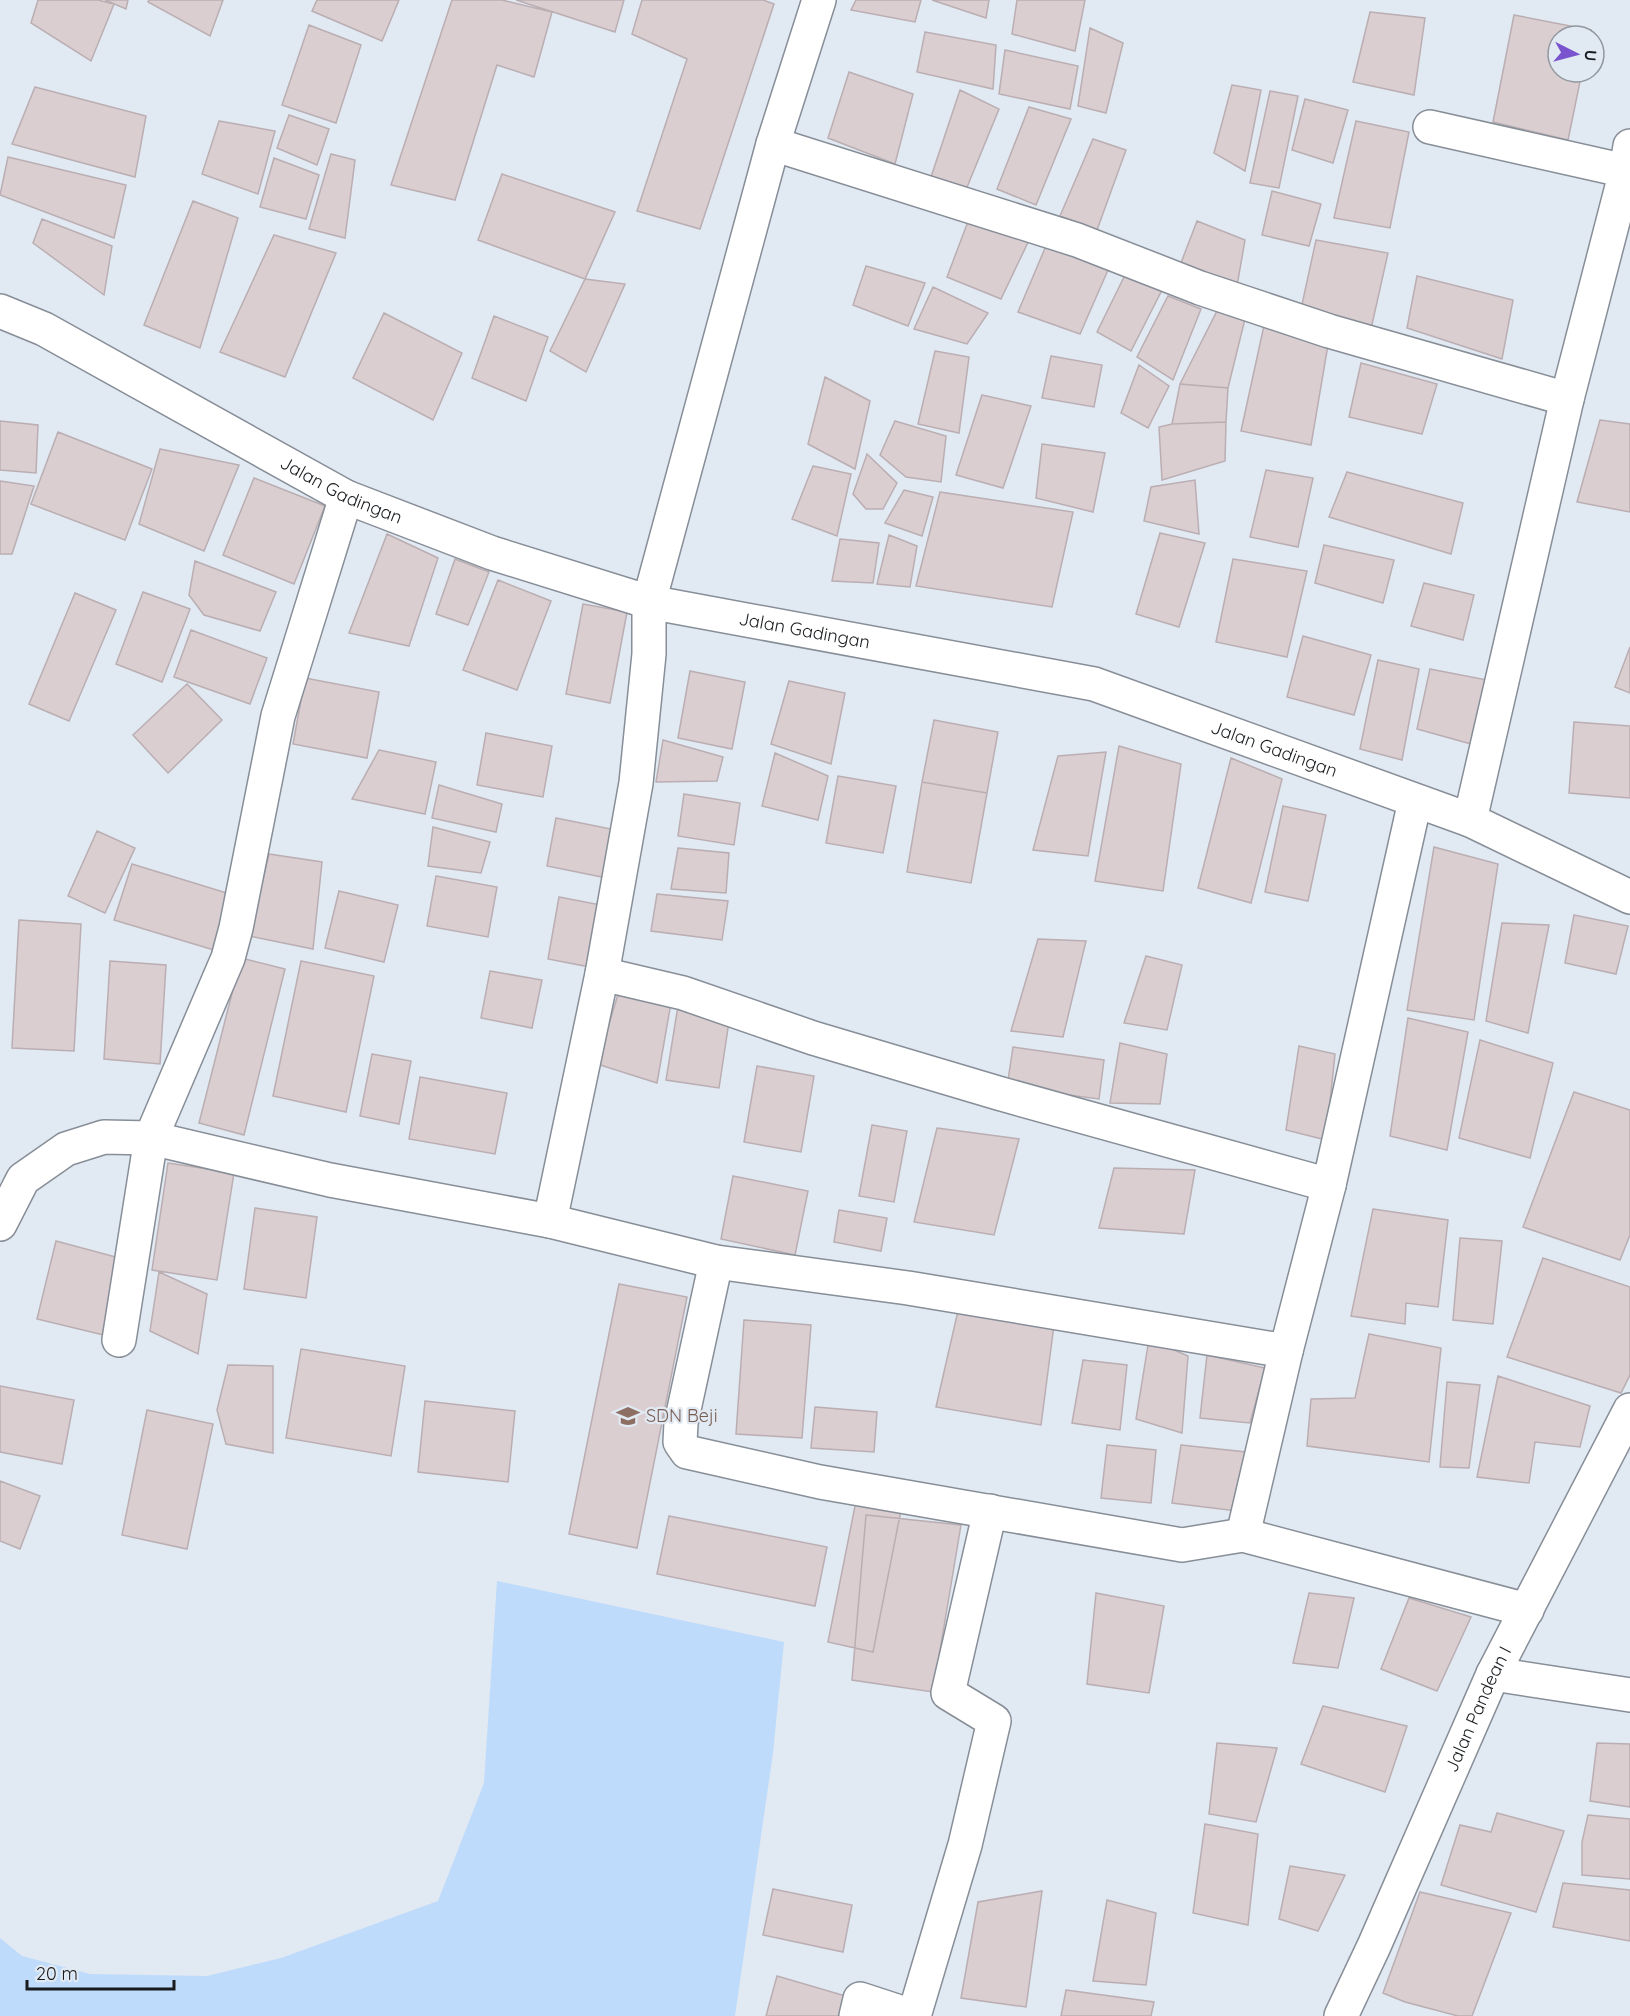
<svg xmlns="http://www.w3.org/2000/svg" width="1630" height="2016" font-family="Quicksand,sans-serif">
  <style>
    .green { fill: #bfdbfb }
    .building { fill: #daced1; stroke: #baaeb2; stroke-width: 1.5 }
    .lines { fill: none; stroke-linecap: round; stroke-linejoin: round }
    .minor-casing { stroke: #878e97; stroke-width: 36 }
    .tertiary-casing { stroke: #878e97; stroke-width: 36 }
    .minor { stroke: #fff; stroke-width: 33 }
    .tertiary { stroke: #fff; stroke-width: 33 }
    .labels { text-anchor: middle; stroke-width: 4.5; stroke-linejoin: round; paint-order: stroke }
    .street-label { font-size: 18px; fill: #191c1f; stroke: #e1e9f2 }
    .education-label { font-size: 18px; fill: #785e54; stroke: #e1e9f2; text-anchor: start }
  </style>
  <rect width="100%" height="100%" fill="#e1e9f2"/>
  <!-- green -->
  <path class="green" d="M 497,1581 L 784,1642 L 773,1753 L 735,2016 L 0,2016 L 0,1938 L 22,1956 L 90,1974 L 207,1976 L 281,1958 L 438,1901 L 484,1783 Z"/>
  <!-- building -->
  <path class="building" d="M 38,0 L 98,0 L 114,4 L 91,61 L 31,23 Z
    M 105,0 L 128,0 L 126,9 Z
    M 149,0 L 223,0 L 210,36 L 148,2 Z
    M 317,0 L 399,0 L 382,41 L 312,11 Z
    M 452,0 L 502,0 L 552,12 L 534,77 L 497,65 L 455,200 L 391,185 Z
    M 516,0 L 624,0 L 615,32 Z
    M 642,0 L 763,0 L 774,4 L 700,229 L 637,211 L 687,59 L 632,34 Z
    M 856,0 L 921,0 L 915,22 L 851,10 Z
    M 932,0 L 989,0 L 986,18 Z
    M 1017,0 L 1085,0 L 1075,51 L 1012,34 Z
    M 1370,12 L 1425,18 L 1414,95 L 1353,82 Z
    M 1514,15 L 1591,30 L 1589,36 L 1558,36 L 1558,72 L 1582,72 L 1568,140 L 1493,122 Z
    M 309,25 L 361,45 L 336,123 L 282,105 Z
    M 1090,28 L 1123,43 L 1106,113 L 1078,106 Z
    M 925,32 L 996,45 L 993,89 L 917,72 Z
    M 1005,50 L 1078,66 L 1070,109 L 999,94 Z
    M 849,72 L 913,94 L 895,164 L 828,138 Z
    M 1232,85 L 1261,90 L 1245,171 L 1214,153 Z
    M 35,87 L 146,116 L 135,177 L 12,144 Z
    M 960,90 L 999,109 L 963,197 L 930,180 Z
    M 1270,91 L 1298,96 L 1279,188 L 1250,183 Z
    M 1305,99 L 1348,110 L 1333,163 L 1292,150 Z
    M 1029,107 L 1071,119 L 1036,205 L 997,189 Z
    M 289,115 L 329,129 L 317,165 L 277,148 Z
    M 219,121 L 275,131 L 258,194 L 202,174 Z
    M 1356,121 L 1409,132 L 1390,228 L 1334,218 Z
    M 1093,139 L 1126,150 L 1097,230 L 1060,216 Z
    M 331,154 L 355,160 L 345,238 L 309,229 Z
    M 8,157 L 126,185 L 114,238 L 0,195 Z
    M 274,158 L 319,175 L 306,219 L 260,207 Z
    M 502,174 L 615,212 L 585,279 L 478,240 Z
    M 1272,191 L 1321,204 L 1309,246 L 1262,235 Z
    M 193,201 L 238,218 L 200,348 L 144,325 Z
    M 972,211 L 1032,234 L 1001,299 L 947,277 Z
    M 42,219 L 112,246 L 104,295 L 33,243 Z
    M 1197,221 L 1245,240 L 1237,286 L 1179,268 Z
    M 1051,234 L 1112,261 L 1080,334 L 1018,312 Z
    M 274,235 L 336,253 L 285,377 L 220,352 Z
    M 1316,240 L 1388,253 L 1371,329 L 1301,309 Z
    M 866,266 L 925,283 L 908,326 L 853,305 Z
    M 1128,269 L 1163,288 L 1131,351 L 1097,332 Z
    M 1417,276 L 1513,300 L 1502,359 L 1407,328 Z
    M 585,279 L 625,284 L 586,372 L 550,351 Z
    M 933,287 L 988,313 L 967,344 L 914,329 Z
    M 1168,296 L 1201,309 L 1173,380 L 1137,357 Z
    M 1217,311 L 1245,319 L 1228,388 L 1180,384 Z
    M 384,313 L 462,353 L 433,420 L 353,378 Z
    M 494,316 L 548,337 L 526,401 L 472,378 Z
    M 1265,321 L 1329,339 L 1311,445 L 1241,431 Z
    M 935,351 L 969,357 L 959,433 L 918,424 Z
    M 1051,356 L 1102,365 L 1094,407 L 1042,398 Z
    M 1361,363 L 1437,384 L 1422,434 L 1349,417 Z
    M 1139,365 L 1169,386 L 1148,428 L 1121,413 Z
    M 825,377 L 870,401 L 855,469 L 808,444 Z
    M 1180,384 L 1228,388 L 1226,422 L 1172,424 Z
    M 982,395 L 1031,406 L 1003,488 L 956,475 Z
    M 1600,420 L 1630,424 L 1630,512 L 1577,502 Z
    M 0,421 L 38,425 L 36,473 L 0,470 Z
    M 895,421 L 946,436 L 941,482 L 906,477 L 880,455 Z
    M 1226,422 L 1225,461 L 1162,480 L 1159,427 L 1172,424 Z
    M 58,432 L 152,469 L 125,540 L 31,504 Z
    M 1042,444 L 1105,453 L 1093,512 L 1036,498 Z
    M 160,449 L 239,465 L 204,551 L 139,524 Z
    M 867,454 L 897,483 L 883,509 L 866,509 L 853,494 Z
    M 813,466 L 851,474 L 837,536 L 792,519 Z
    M 1266,470 L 1313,478 L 1298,547 L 1250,537 Z
    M 1347,472 L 1463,503 L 1451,554 L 1329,517 Z
    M 254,478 L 325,506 L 294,584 L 223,555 Z
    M 1195,480 L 1199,534 L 1144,521 L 1151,487 Z
    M 0,481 L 34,486 L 12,554 L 0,554 Z
    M 904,490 L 933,497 L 922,536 L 885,523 Z
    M 940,492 L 1073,512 L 1052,607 L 916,586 Z
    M 1160,533 L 1205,543 L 1179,627 L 1136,614 Z
    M 387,534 L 438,558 L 409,646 L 349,633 Z
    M 889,535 L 917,546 L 910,587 L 877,584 Z
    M 840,539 L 879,543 L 873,583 L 832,581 Z
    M 1324,545 L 1394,560 L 1383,603 L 1315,583 Z
    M 455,559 L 489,572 L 468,625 L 436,614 Z
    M 1233,559 L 1307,571 L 1287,657 L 1216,642 Z
    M 195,561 L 276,592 L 260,631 L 204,615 L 189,595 Z
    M 498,580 L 551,601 L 517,690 L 463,670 Z
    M 1424,583 L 1474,595 L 1463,640 L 1411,626 Z
    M 143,592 L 190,609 L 162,682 L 116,664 Z
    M 75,593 L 116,610 L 69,721 L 29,704 Z
    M 583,604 L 627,612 L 610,703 L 566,694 Z
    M 191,630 L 267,658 L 250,704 L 174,677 Z
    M 1303,636 L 1371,655 L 1354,715 L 1287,697 Z
    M 1630,647 L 1630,693 L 1615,687 Z
    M 1378,660 L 1419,669 L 1402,760 L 1360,749 Z
    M 1430,669 L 1487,680 L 1471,744 L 1417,729 Z
    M 690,671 L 745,682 L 732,749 L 678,738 Z
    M 305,678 L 379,692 L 367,758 L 293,744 Z
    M 789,681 L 845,693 L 831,764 L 771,744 Z
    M 187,684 L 222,720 L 168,773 L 133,735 Z
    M 934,720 L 998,732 L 987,793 L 922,782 Z
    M 1574,722 L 1630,726 L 1630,798 L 1569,793 Z
    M 486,733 L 552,746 L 543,797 L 477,785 Z
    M 663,740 L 723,757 L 717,781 L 656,782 Z
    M 1119,746 L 1181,764 L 1163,891 L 1095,881 Z
    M 379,750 L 436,762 L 425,814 L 352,799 Z
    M 1106,752 L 1088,856 L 1033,850 L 1058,756 Z
    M 775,753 L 828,776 L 818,820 L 762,806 Z
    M 1231,758 L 1282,779 L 1251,903 L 1198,888 Z
    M 838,776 L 896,786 L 883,853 L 826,843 Z
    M 922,782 L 987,793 L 971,883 L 907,872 Z
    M 439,785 L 502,804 L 496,832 L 432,818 Z
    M 684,794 L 740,803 L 734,845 L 678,836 Z
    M 1283,806 L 1326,815 L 1308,901 L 1265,892 Z
    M 556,818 L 616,830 L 607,878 L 547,866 Z
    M 433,827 L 490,842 L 481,873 L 428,866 Z
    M 97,831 L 135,848 L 105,913 L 68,896 Z
    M 1434,847 L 1498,864 L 1474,1020 L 1407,1010 Z
    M 678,848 L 729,853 L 726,893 L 671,889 Z
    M 269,854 L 322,862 L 313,949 L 249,936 Z
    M 132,864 L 230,894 L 214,950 L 114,920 Z
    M 436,876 L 497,887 L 488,937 L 427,926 Z
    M 339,891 L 398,905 L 384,962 L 325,948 Z
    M 657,894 L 728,901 L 722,940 L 651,931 Z
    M 559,897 L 601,905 L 590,967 L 548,959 Z
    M 1574,915 L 1628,926 L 1616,974 L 1565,963 Z
    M 19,920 L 81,924 L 74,1051 L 12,1048 Z
    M 1502,923 L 1549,925 L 1528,1033 L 1486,1021 Z
    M 1038,939 L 1086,941 L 1063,1037 L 1011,1031 Z
    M 1146,956 L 1182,965 L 1167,1030 L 1124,1023 Z
    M 241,958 L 285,969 L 244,1135 L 199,1123 Z
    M 110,961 L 166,965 L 160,1064 L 104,1059 Z
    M 301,961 L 374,976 L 346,1112 L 273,1096 Z
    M 490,971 L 542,980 L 532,1028 L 481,1018 Z
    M 619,991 L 672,997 L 657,1083 L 597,1064 Z
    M 678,1006 L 730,1015 L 719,1088 L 666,1080 Z
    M 1408,1018 L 1468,1032 L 1447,1150 L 1390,1136 Z
    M 1480,1040 L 1553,1063 L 1530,1158 L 1459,1138 Z
    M 1120,1043 L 1167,1054 L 1160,1104 L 1110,1103 Z
    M 1299,1046 L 1335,1054 L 1326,1140 L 1286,1130 Z
    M 1013,1047 L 1104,1060 L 1099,1099 L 1007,1087 Z
    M 372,1054 L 411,1061 L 399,1124 L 360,1116 Z
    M 757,1066 L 814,1076 L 801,1152 L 744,1142 Z
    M 420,1077 L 507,1093 L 495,1154 L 409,1139 Z
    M 1574,1092 L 1630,1110 L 1630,1235 L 1620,1260 L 1523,1227 Z
    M 872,1125 L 907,1131 L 894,1202 L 859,1196 Z
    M 937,1128 L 1019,1139 L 994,1235 L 914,1222 Z
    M 168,1163 L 234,1173 L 217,1280 L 152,1270 Z
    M 1114,1168 L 1195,1170 L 1184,1234 L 1099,1228 Z
    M 733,1176 L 808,1191 L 795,1255 L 721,1239 Z
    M 255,1208 L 317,1217 L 306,1298 L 244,1289 Z
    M 1373,1209 L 1448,1220 L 1438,1307 L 1406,1303 L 1405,1324 L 1351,1316 Z
    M 839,1210 L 887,1218 L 881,1251 L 834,1242 Z
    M 1460,1238 L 1502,1241 L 1493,1324 L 1453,1320 Z
    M 56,1241 L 127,1260 L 108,1336 L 37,1319 Z
    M 1543,1258 L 1630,1287 L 1630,1375 L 1621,1393 L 1507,1357 Z
    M 159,1272 L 207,1294 L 198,1354 L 150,1331 Z
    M 619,1284 L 687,1297 L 637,1548 L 569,1534 Z
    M 960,1302 L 1054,1325 L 1041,1425 L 936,1407 Z
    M 744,1320 L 811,1325 L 802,1438 L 736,1434 Z
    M 1369,1334 L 1441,1348 L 1429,1462 L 1307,1446 L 1311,1399 L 1355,1398 Z
    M 1149,1339 L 1188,1356 L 1182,1433 L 1136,1419 Z
    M 301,1349 L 405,1366 L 391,1456 L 286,1438 Z
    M 1207,1355 L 1265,1368 L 1250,1423 L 1200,1418 Z
    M 1083,1360 L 1127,1365 L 1120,1430 L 1072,1423 Z
    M 228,1365 L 273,1366 L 273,1453 L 226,1444 L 217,1410 Z
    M 1498,1376 L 1590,1406 L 1580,1447 L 1535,1442 L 1529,1483 L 1477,1477 Z
    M 1447,1382 L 1480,1385 L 1469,1468 L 1440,1467 Z
    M 0,1386 L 74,1400 L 62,1464 L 0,1452 Z
    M 425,1401 L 515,1411 L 508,1482 L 418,1472 Z
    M 815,1407 L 877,1412 L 874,1452 L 811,1448 Z
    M 147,1410 L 213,1424 L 187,1549 L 122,1535 Z
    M 1107,1445 L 1156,1450 L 1151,1503 L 1101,1498 Z
    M 1181,1445 L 1246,1452 L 1237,1511 L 1172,1503 Z
    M 0,1481 L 40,1496 L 20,1549 L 0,1541 Z
    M 858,1491 L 903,1500 L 873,1652 L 828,1642 Z
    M 866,1515 L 961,1525 L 933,1692 L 852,1680 Z
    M 669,1516 L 827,1547 L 815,1606 L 657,1574 Z
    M 1096,1593 L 1164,1606 L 1149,1693 L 1087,1684 Z
    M 1309,1593 L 1354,1598 L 1338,1668 L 1293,1663 Z
    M 1409,1598 L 1471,1617 L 1437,1691 L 1381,1669 Z
    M 1323,1706 L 1407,1726 L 1385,1792 L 1301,1764 Z
    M 1217,1743 L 1277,1748 L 1256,1822 L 1209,1814 Z
    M 1597,1743 L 1630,1744 L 1630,1807 L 1590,1801 Z
    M 1497,1813 L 1564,1831 L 1536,1912 L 1441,1885 L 1460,1825 L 1491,1832 Z
    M 1588,1815 L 1630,1819 L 1630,1879 L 1582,1875 L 1582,1842 Z
    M 1205,1824 L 1258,1834 L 1248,1925 L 1193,1913 Z
    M 1290,1866 L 1345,1875 L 1318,1931 L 1279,1919 Z
    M 1563,1883 L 1630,1890 L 1630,1941 L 1553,1927 Z
    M 773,1889 L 852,1905 L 843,1952 L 763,1935 Z
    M 1042,1891 L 1026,2007 L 961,1998 L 978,1902 Z
    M 1420,1892 L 1511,1913 L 1472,2016 L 1458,2016 L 1405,2002 L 1383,1993 Z
    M 1107,1900 L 1156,1913 L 1146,1985 L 1093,1981 Z
    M 777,1976 L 849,1997 L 844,2016 L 766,2016 Z
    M 1066,1990 L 1154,2002 L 1151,2016 L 1061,2016 Z"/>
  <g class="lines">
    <!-- minor casing -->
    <g class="minor-casing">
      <g id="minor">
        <path d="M 1430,127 L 1626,171"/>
        <path d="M 773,144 L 1077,240 L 1200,288 L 1329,331 L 1567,399"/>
        <path d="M 1470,820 L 1567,399 L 1626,171 L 1630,146"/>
        <path d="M 602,974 L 683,993 L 813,1038 L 998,1093 L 1329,1185"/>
        <path d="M 550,1221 L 716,1262 L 908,1288 L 1286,1351"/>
        <path d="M 0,1224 L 23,1179 L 66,1149 L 104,1137 L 151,1138 L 330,1180 L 550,1221 L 602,974 L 636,783 L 649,654 L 649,602 L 773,144 L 819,0"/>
        <path d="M 716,1262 L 681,1423 L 680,1442 L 687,1452 L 820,1482 L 1182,1545 L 1243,1535 L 1527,1610"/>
        <path d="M 119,1340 L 151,1138 L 228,958 L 236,928 L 278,716 L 346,497"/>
        <path d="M 1243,1535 L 1286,1351 L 1329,1185 L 1415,801"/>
        <path d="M 1493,1674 L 1630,1695"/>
        <path d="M 856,2016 L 860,1999 L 912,2016"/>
        <path d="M 914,2016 L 965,1845 L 994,1721 L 948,1693 L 990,1511"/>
        <path id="s1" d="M 1341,2016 L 1374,1946 L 1493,1674 L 1630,1410"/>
      </g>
    </g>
    <!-- tertiary casing -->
    <g class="tertiary-casing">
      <g id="tertiary">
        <path id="s2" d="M 0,311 L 44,329 L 346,497 L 492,553 L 649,602 L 1094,684 L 1470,820 L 1630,897"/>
      </g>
    </g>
    <!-- minor -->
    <use href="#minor" class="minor"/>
    <!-- tertiary -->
    <use href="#tertiary" class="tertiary"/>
  </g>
  <!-- icons -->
  <defs>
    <g id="school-bare" transform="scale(1.8)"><path d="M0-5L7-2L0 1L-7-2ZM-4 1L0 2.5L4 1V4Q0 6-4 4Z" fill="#8d6e63" stroke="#e1e9f2" stroke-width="2.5" paint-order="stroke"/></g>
  </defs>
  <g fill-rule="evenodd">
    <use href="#school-bare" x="628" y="1416"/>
  </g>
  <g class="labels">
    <!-- street labels -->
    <g class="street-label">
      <text dy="6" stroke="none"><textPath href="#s2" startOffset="386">Jalan Gadingan</textPath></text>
      <text dy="6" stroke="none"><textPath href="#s2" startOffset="872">Jalan Gadingan</textPath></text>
      <text dy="6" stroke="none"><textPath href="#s2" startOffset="1358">Jalan Gadingan</textPath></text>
      <text dy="6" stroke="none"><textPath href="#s1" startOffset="336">Jalan Pandean I</textPath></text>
    </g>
    <!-- education labels -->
    <g class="education-label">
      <text x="646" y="1422">SDN Beji</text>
    </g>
  </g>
  <!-- north arrow -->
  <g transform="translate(1576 54) rotate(96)"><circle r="28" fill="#e1e9f2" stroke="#91979e" stroke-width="1.5"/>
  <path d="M0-4.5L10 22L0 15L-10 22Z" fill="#7954ce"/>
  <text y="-9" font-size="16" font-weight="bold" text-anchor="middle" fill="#191c1f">U</text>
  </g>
  <!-- scale -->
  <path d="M27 1980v9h147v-9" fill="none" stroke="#191c1f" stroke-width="3"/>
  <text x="36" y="1980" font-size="18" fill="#191c1f" stroke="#e1e9f2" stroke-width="4.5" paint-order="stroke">20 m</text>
</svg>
